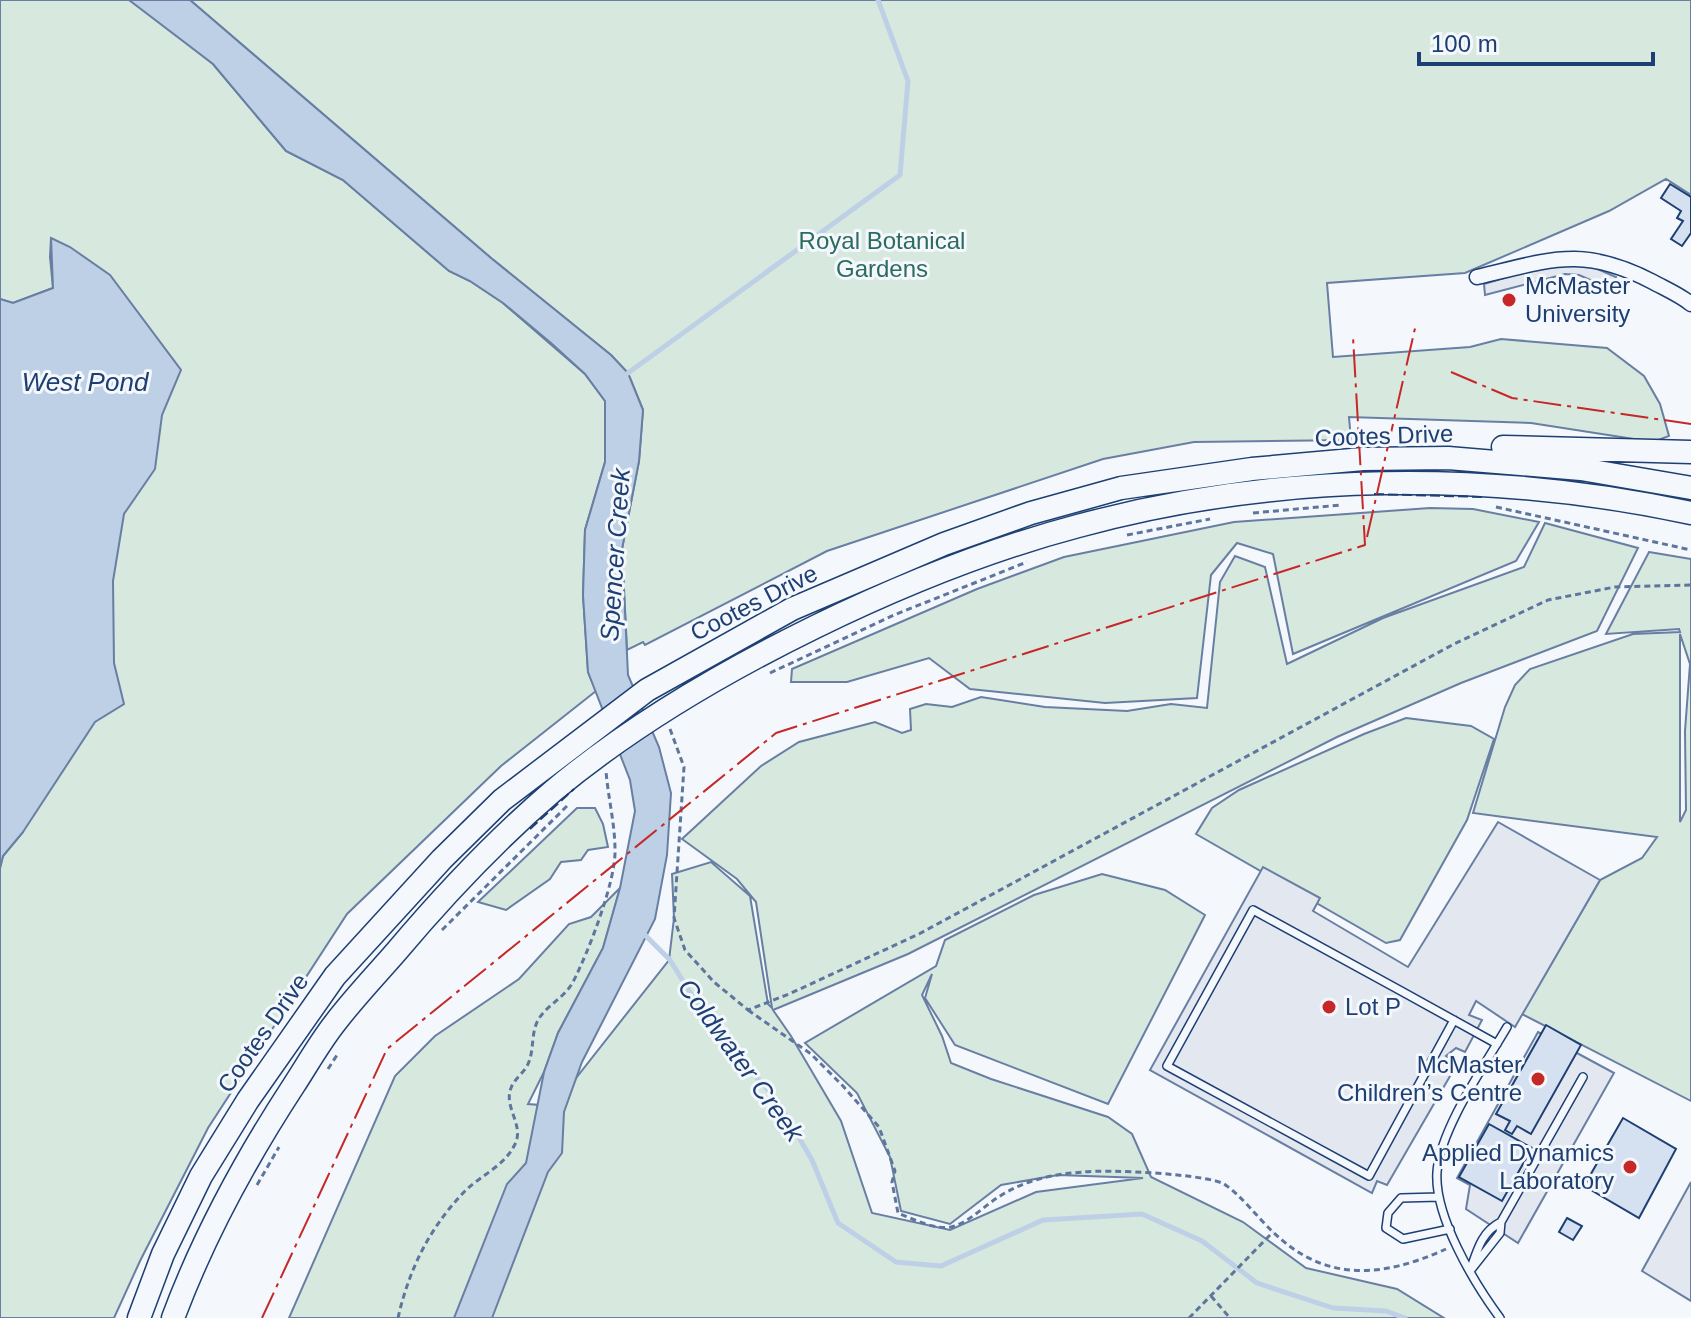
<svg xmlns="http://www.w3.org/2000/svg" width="1691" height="1318" font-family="Arial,sans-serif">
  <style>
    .green { fill: #d7e8df; stroke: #687fa3; stroke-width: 2; fill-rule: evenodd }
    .parking { fill: #e3e8f0; stroke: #687fa3; stroke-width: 2 }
    .water { fill: #bed0e5; stroke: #687fa3; stroke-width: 2 }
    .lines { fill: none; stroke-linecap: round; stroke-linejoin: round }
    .stream { stroke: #bed0e5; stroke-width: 5 }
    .building { fill: #d5e0f0; stroke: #1d3f73; stroke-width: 2 }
    .lane-casing { stroke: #1d3f73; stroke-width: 10 }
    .street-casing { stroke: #1d3f73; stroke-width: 17 }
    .primary-casing { stroke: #1d3f73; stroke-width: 25 }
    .path { stroke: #5e769c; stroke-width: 3; stroke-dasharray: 6 4; stroke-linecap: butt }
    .lane { stroke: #f4f7fb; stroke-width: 7 }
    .street { stroke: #f4f7fb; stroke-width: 14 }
    .primary { stroke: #f4f7fb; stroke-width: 22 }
    .fence { stroke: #1d3f73; stroke-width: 2; stroke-dasharray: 10 4; stroke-linecap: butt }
    .power { stroke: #c62828; stroke-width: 2; stroke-dasharray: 28 6 4 6; stroke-linecap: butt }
    .poi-dot { fill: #c62828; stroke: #f4f7fb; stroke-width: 3 }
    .labels { text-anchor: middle; stroke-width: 6; stroke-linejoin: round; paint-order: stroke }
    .park-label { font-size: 24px; fill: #2c6c60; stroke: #f4f7fb }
    .poi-label { font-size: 24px; fill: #1d3f73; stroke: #f4f7fb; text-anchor: start }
    .street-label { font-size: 24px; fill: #1d3f73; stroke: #f4f7fb }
    .water-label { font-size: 26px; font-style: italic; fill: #1d3f73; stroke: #f4f7fb }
  </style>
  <rect width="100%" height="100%" fill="#f4f7fb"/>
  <!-- green -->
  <path class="green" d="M 0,0 L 129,0 L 139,5 L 213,64 L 286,151 L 343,180 L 449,271 L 470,281 L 503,303 L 585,374 L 605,401 L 605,462 L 585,530 L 583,595 L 588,672 L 596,691 L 501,766 L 347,914 L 208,1128 L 140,1261 L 114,1318 L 0,1318 L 0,868 L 3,856 L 23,832 L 77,558 L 51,238 L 50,257 L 53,288 L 13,303 L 0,299 Z
    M 190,0 L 1691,0 L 1691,195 L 1666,179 L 1609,211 L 1465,273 L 1327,283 L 1333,357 L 1470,347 L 1501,339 L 1607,348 L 1644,376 L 1660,404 L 1669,436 L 1653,442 L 1531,423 L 1349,417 L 1351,440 L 1194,442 L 1103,459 L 827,551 L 645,645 L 643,642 L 627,650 L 622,549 L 639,461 L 643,410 L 628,373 L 611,355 L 491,258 Z
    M 1430,508 L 1473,509 L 1539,522 L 1516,561 L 1293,654 L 1273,554 L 1237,543 L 1211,575 L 1197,698 L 1105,703 L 970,689 L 929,658 L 847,682 L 791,682 L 792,669 L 977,589 L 1064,557 L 1234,522 Z
    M 1545,523 L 1638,548 L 1597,631 L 1461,683 L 1337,737 L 908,954 L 773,1010 L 791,1036 L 841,1121 L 872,1213 L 950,1230 L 1036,1192 L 1143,1178 L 1058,1175 L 1001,1185 L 950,1224 L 901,1211 L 890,1157 L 857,1093 L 805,1043 L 936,966 L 945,940 L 1034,895 L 1102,874 L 1165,890 L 1205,915 L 1108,1104 L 955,1045 L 925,998 L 932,974 L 922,995 L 942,1036 L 951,1063 L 991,1079 L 1108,1117 L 1132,1134 L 1151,1177 L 1243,1222 L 1306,1268 L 1397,1289 L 1444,1318 L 289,1318 L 395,1076 L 435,1036 L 519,979 L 569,924 L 591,917 L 620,888 L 603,948 L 558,1033 L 544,1072 L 528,1104 L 554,1106 L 669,960 L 674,918 L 672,874 L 711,862 L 750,896 L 768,1004 L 772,1008 L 756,902 L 737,879 L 682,839 L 761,766 L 799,742 L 875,722 L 902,733 L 911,730 L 910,709 L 926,704 L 952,707 L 981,697 L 1045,707 L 1127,711 L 1171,704 L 1207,708 L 1220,582 L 1235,556 L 1265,567 L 1287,664 L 1383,618 L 1524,567 Z
    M 1649,552 L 1691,559 L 1691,1101 L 1522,1014 L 1600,880 L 1642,858 L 1657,837 L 1473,813 L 1505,707 L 1515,685 L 1530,669 L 1633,634 L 1680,632 L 1679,629 L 1606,634 ZM 1680,634 L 1690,664 L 1685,731 L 1686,810 L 1680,822 Z
    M 1406,718 L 1471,726 L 1494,739 L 1467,820 L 1400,940 L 1386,943 L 1196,834 L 1212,808 L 1239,790 L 1364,734 Z
    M 577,808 L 595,808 L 603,824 L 608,847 L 588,850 L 581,860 L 561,862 L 550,879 L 506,910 L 478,902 Z"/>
  <!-- parking -->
  <path class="parking" d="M 1554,263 L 1586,264 L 1616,277 L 1611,289 L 1579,275 L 1565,274 L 1485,295 L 1484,284 Z
    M 1498,822 L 1600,880 L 1515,1027 L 1476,1001 L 1469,1015 L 1482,1020 L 1465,1052 L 1456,1048 L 1446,1056 L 1457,1064 L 1387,1185 L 1377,1181 L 1372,1193 L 1150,1070 L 1263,867 L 1320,898 L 1313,911 L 1408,967 Z
    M 1538,1032 L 1614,1073 L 1518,1243 L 1466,1209 L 1470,1185 L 1457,1178 Z
    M 1691,1182 L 1691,1301 L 1642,1271 Z"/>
  <!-- water -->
  <path class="water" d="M 129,0 L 190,0 L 491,258 L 611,355 L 628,373 L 643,410 L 639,461 L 622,549 L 628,675 L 659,747 L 671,793 L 667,855 L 655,919 L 582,1062 L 564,1112 L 562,1153 L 548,1172 L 492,1318 L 454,1318 L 507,1184 L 526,1163 L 544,1072 L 558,1033 L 603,948 L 620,888 L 635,811 L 630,780 L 588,672 L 583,595 L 585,530 L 605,462 L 605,401 L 585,374 L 551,343 L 503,303 L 470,281 L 449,271 L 343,180 L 286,151 L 213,64 Z
    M 51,238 L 70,247 L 110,275 L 181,370 L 162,415 L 155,469 L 124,514 L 113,581 L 114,663 L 124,704 L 95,722 L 23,832 L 3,856 L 0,868 L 0,299 L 13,303 L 53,288 Z"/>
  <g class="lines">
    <!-- stream -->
    <path class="stream" d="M 628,373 L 900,175 L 908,81 L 878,0
      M 643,933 L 670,960 L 710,1025 L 777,1100 L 812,1160 L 838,1223 L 896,1262
      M 896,1262 L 941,1266 L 1043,1220 L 1142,1214 L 1202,1241 L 1257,1283 L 1333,1308 L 1386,1311 L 1405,1318"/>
  </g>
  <!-- building -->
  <path class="building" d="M 1670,184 L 1691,197 L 1691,233 L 1682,246 L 1671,239 L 1683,221 L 1677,218 L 1681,211 L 1661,198 Z
    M 1546,1025 L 1581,1045 L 1531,1134 L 1517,1126 L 1512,1134 L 1505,1130 L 1510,1121 L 1496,1114 Z
    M 1623,1118 L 1676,1149 L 1639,1218 L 1584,1186 Z
    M 1489,1124 L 1532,1148 L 1502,1201 L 1459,1177 Z
    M 1567,1218 L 1582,1226 L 1573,1240 L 1559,1232 Z"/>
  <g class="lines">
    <!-- lane casing -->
    <g class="lane-casing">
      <path id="lane" d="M 1454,1020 L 1369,1176 L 1167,1066 L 1253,910 C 1334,954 1416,999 1497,1044
        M 1439,1197 L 1401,1198 L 1388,1213 L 1386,1228 L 1403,1239 L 1450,1229
        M 1501,1222 L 1583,1077
        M 1501,1222 L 1500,1233 L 1470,1271 C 1477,1251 1481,1232 1501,1222 Z
        M 1500,1318 C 1474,1283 1434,1216 1437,1172 C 1440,1129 1485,1065 1507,1027"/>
    </g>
    <!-- street casing -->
    <g class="street-casing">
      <path id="street" d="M 1477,277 C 1550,260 1582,245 1653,282 C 1666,289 1680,295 1691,304"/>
    </g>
    <!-- primary casing -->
    <g class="primary-casing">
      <path id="primary" d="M 1503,447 L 1691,452
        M 139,1318 L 163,1254 L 201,1176 L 248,1100 L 335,976 L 442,859 L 502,800 L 647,690 L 792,609 L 944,544 L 1031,513 L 1121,488 L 1252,469 L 1363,459 L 1448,458 L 1581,469 L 1691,488
        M 173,1318 C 204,1235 245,1160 294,1085 C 307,1065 320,1042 335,1023 C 354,998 376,975 396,952 C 444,895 497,839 553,791 C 632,725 723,672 815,627 C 899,586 987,550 1078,526 C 1276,472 1490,470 1691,513"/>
    </g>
    <!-- path -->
    <path class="path" d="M 1496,507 L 1691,550
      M 1253,513 L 1341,505
      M 1127,535 L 1210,519
      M 770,673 L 894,615 L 1027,562
      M 670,729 L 684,767 L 674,918 L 685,950 L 714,982 L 748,1010 L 789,994 L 919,934 L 1454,644 L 1548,600 L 1615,587 L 1691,585
      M 442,930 L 567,806
      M 748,1010 L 811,1054 L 843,1086 L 879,1127 L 895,1171 L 892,1182 L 898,1213 C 913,1219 934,1230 951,1227 C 968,1223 983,1207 997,1198 C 1024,1180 1053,1174 1084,1172 C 1107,1169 1206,1174 1224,1184 C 1241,1195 1257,1217 1272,1231 C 1325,1283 1382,1278 1446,1249
      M 328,1069 L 337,1055
      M 257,1185 L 279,1147
      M 1211,1296 L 1230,1318
      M 398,1318 C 409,1269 430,1227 465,1191 C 480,1176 504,1166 514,1146 C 526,1126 503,1108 511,1088 C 514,1079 524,1073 528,1064 C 535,1049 530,1031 540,1017 C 549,1004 565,997 573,982 C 588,953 616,881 615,850 C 615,824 608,797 606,771
      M 1189,1318 L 1273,1232"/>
    <!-- lane -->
    <use href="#lane" class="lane"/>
    <!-- street -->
    <use href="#street" class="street"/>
    <!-- primary -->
    <use href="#primary" class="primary"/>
    <!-- fence -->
    <path class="fence" d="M 1374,494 L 1482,497
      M 530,829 L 574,789"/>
    <!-- power -->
    <path class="power" d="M 1451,372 L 1512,398 L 1691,424
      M 1367,537 L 1416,324
      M 262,1318 L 387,1049 L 776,733 L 1365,545 L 1353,337"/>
  </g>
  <!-- markers -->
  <g class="poi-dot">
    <circle cx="1509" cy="300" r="8"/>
    <circle cx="1329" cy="1007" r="8"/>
    <circle cx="1538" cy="1079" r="8"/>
    <circle cx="1630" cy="1167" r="8"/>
  </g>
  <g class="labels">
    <!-- park labels -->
    <g class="park-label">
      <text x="882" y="249">Royal Botanical<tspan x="882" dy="28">Gardens</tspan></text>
    </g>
    <!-- poi labels -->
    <g class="poi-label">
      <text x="1525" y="294">McMaster<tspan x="1525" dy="28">University</tspan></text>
      <text x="1345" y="1015">Lot P</text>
      <text x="1522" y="1073" text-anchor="end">McMaster<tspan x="1522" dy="28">Children’s Centre</tspan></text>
      <text x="1614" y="1161" text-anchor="end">Applied Dynamics<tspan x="1614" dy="28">Laboratory</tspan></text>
    </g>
    <!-- street labels -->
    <g class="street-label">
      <text transform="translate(1384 436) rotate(-2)" y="8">Cootes Drive</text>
      <text transform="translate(754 603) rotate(-27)" y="8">Cootes Drive</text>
      <text transform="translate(263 1033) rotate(-55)" y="8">Cootes Drive</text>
    </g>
    <!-- water labels -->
    <g class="water-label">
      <text x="85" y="391">West Pond</text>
      <text transform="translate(615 555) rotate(-86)" y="9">Spencer Creek</text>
      <text transform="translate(741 1060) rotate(54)" y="9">Coldwater Creek</text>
    </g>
  </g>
  <!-- scale -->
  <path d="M1419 52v12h234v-12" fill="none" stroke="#1d3f73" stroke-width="4"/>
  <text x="1431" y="52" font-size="24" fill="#1d3f73" stroke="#f4f7fb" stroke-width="6" paint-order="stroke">100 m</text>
</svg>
